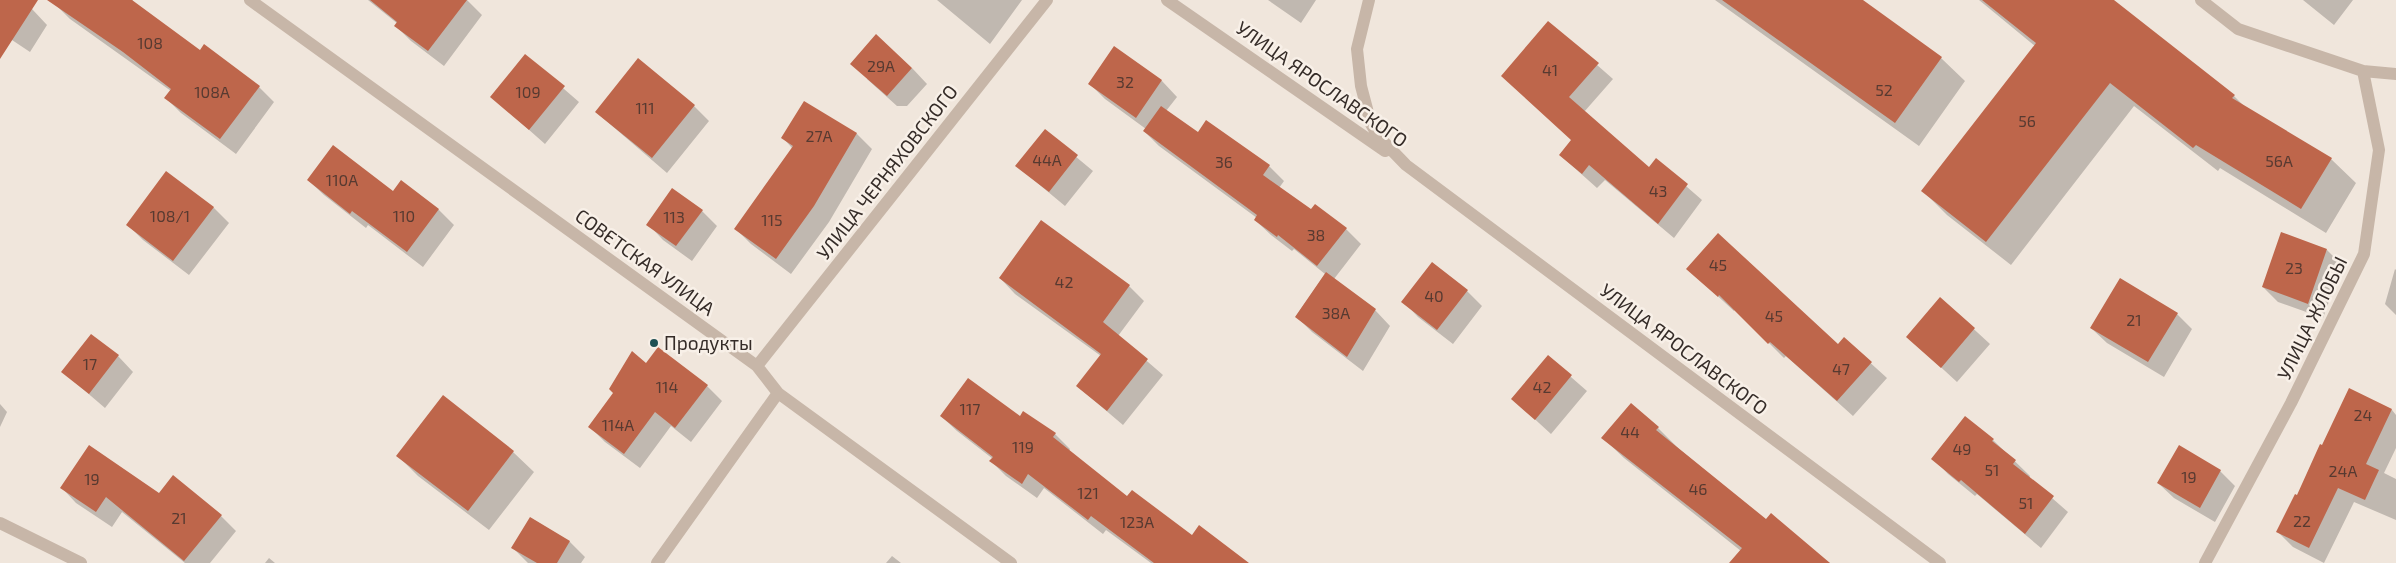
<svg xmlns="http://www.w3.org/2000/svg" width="2396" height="563" font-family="'Exo 2',sans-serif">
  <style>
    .shadow { fill: #0003 }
    .building { fill: #be664b }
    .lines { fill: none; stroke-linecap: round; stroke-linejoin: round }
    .minor { stroke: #c7b6a8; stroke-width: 12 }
    .poi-dot { fill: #205154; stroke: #f8f0e8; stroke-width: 2 }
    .labels { text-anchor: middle; stroke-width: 5; stroke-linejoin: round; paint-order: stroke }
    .number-label { font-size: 16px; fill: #573a31 }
    .street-label { font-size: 19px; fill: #352c28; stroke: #f8f0e8 }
    .poi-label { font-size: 19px; fill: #352c28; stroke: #f8f0e8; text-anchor: start }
  </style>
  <rect width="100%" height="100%" fill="#f0e6dc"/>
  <!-- shadow -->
  <path class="shadow" d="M 0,0 L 18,0 L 32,9 L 47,25 L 30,52 L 0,32 Z
    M 57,0 L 133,0 L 132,2 L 200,52 L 205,46 L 259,87 L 274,102 L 236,154 L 181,113 L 166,98 L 171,91 L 70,19 L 55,4 Z
    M 368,0 L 467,0 L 482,15 L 444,66 L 411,41 L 396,26 L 398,24 Z
    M 937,0 L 1022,0 L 990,44 Z
    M 1268,0 L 1316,0 L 1301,23 Z
    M 1715,0 L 1861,0 L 1941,58 L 1965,81 L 1919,146 Z
    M 1979,0 L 2112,0 L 2234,96 L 2246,108 L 2331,159 L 2356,183 L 2326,233 L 2220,168 L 2218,171 L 2134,106 L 2011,265 L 1947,215 L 1923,191 L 2035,46 Z
    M 2303,0 L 2353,0 L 2334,25 Z
    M 1548,22 L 1613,79 L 1584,112 L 1650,169 L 1656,160 L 1702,200 L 1674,238 L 1605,180 L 1597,188 L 1560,155 L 1572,141 Z
    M 1115,48 L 1162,81 L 1177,97 L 1166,111 L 1198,134 L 1269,166 L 1284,181 L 1279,188 L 1312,211 L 1346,229 L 1361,244 L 1334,279 L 1375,310 L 1390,326 L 1363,371 L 1312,332 L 1296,316 L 1325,274 L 1294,249 L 1292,251 L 1271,235 L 1255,220 L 1257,218 L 1159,146 L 1144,131 L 1146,129 L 1105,99 L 1090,84 Z
    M 526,56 L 579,102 L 545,144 L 492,97 Z
    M 912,68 L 927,84 L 907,106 L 897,106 L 867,79 Z
    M 804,103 L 857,134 L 872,149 L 829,222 L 791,274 L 751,244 L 736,229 L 793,149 L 783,138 Z
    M 694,106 L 709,121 L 667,173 L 596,112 Z
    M 1045,131 L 1093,171 L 1065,206 L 1017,166 Z
    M 308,180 L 393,193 L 401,182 L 439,210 L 454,225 L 423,267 L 368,225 L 366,228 L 324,195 Z
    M 213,207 L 229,223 L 189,275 L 143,240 L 128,225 Z
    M 702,211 L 717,226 L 692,261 L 663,240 L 648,224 Z
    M 2327,250 L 2342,265 L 2323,318 L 2278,302 L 2263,287 Z
    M 1688,269 L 1839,345 L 1844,339 L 1887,378 L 1853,416 L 1786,356 L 1784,358 L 1735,309 L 1734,311 Z
    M 2395,269 L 2396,270 L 2396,315 L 2385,304 Z
    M 1000,278 L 1129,286 L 1144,301 L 1118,336 L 1163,375 L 1123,425 L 1077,386 L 1101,356 L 1015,294 Z
    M 1467,291 L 1482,306 L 1453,344 L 1418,317 L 1403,301 Z
    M 1941,299 L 1990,344 L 1957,382 L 1908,337 Z
    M 2177,314 L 2192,329 L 2164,377 L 2107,343 L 2091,328 Z
    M 118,356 L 133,372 L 105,408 L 63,372 Z
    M 1548,357 L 1587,391 L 1551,434 L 1513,399 Z
    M 646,365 L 707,386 L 722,401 L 691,442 L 671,426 L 640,468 L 605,442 L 590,427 Z
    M 2350,390 L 2392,410 L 2396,415 L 2396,448 L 2384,473 L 2396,479 L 2396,520 L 2354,502 L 2324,563 L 2293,547 L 2278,532 L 2298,497 Z
    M 0,404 L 7,412 L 0,427 Z
    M 941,416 L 1020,418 L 1055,434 L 1070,449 L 1069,451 L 1127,498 L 1192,536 L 1247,563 L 1151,563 L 1106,530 L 1103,534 L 1044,488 L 1037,498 L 1006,476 L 991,461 L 993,459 L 957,431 Z
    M 1658,428 L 1678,448 L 1766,521 L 1830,563 L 1741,563 L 1741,551 L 1624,458 L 1603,438 Z
    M 1993,440 L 2030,476 L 2029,478 L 2068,512 L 2041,548 L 1977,494 L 1975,496 L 1948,474 L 1933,458 Z
    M 513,452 L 534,472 L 489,530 L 418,476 L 398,456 Z
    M 2220,471 L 2235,486 L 2215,522 L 2174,498 L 2158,483 Z
    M 61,487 L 159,495 L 221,516 L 236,531 L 210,563 L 185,563 L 122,512 L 112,527 L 76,503 Z
    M 531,518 L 570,542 L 585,557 L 581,563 L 528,563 L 513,548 Z
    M 892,556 L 901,563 L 886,563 Z
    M 269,558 L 275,563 L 265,563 Z"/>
  <!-- building -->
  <path class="building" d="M 0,0 L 38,0 L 0,59 Z
    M 47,0 L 132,0 L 200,50 L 204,44 L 260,86 L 220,139 L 164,98 L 171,89 L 123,52 Z
    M 370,0 L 467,0 L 428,51 L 394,26 L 397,22 Z
    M 1722,0 L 1863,0 L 1942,57 L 1895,123 Z
    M 1982,0 L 2114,0 L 2235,95 L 2232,98 L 2332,158 L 2301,209 L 2196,145 L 2193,148 L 2110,83 L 1986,242 L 1921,191 L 2036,43 Z
    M 1548,21 L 1599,63 L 1569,97 L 1649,167 L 1656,158 L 1688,184 L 1658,224 L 1589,165 L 1582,174 L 1559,155 L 1571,140 L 1501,76 Z
    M 876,34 L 912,68 L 887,96 L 850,64 Z
    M 1114,46 L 1162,80 L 1136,118 L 1088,84 Z
    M 525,54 L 565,86 L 529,130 L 490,97 Z
    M 638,58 L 695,105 L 652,158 L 595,112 Z
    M 804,101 L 857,133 L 814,206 L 776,259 L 734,229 L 793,146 L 781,138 Z
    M 1161,106 L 1198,132 L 1206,120 L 1270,165 L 1263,175 L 1311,209 L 1315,204 L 1347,228 L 1317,266 L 1278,235 L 1277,237 L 1254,220 L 1257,215 L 1143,131 Z
    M 1045,129 L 1078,155 L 1049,192 L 1015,166 Z
    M 333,145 L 393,191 L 401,180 L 439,209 L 407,252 L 352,211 L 350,214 L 307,180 Z
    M 166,171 L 214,207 L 173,261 L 126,225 Z
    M 672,188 L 703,210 L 676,246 L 646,225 Z
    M 1041,220 L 1130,285 L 1103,322 L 1148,359 L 1107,411 L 1076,386 L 1101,354 L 999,278 Z
    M 2281,232 L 2327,249 L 2308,304 L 2262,287 Z
    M 1718,233 L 1838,344 L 1844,337 L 1872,362 L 1837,401 L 1770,342 L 1768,344 L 1719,295 L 1718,297 L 1686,269 Z
    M 1432,262 L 1468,290 L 1437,330 L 1401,302 Z
    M 1326,272 L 1376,309 L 1347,357 L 1295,317 Z
    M 2120,278 L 2178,313 L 2148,362 L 2090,328 Z
    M 1940,297 L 1975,328 L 1941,368 L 1906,337 Z
    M 91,334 L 119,355 L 89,394 L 61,372 Z
    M 658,347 L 708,385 L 675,428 L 655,412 L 624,454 L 588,427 L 613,393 L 609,389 L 632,351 L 646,363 Z
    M 1548,355 L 1572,375 L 1535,420 L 1511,399 Z
    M 968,378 L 1020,416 L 1023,411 L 1056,433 L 1053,437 L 1127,496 L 1132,490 L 1192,535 L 1199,525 L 1249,563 L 1154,563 L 1091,516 L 1088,520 L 1028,474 L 1022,484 L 989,461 L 993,457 L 940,416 Z
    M 2349,388 L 2392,409 L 2366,464 L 2379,470 L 2365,500 L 2338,488 L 2309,548 L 2276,532 L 2295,494 L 2297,495 L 2320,444 L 2322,445 Z
    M 443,395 L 514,451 L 468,511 L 396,456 Z
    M 1631,403 L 1659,427 L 1656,430 L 1766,519 L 1771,513 L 1830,563 L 1729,563 L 1742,548 L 1601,438 Z
    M 1965,416 L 1994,439 L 1992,441 L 2016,460 L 2013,464 L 2054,496 L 2025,534 L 1961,480 L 1959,482 L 1931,459 Z
    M 89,445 L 159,493 L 173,475 L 222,515 L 184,561 L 106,497 L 96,512 L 60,488 Z
    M 2179,445 L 2221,470 L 2200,508 L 2157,483 Z
    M 530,517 L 570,541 L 557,563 L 537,563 L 511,548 Z"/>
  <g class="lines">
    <!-- minor -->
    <path class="minor" d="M 250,0 L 757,366 L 778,393 L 1011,563
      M 1167,0 L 1385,151
      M 1369,0 L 1357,49 L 1361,86 L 1371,124 L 1378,136 L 1406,165 L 1940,563
      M 2201,0 L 2238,29 L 2363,71 L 2396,74
      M 757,366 L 1047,0
      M 0,523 L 81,563
      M 657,563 L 778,393
      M 2205,563 L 2291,403 L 2364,254 L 2379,150 L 2363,71"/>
  </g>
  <!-- markers -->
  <circle class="poi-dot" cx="654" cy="343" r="5"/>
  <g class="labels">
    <!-- number labels -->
    <g class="number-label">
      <text x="150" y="49">108</text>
      <text x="881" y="72">29А</text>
      <text x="1550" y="76">41</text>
      <text x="1125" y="88">32</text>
      <text x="1884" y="96">52</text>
      <text x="212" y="98">108А</text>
      <text x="528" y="98">109</text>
      <text x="645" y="114">111</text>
      <text x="2027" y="127">56</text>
      <text x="819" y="142">27А</text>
      <text x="1047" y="166">44А</text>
      <text x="2279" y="167">56А</text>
      <text x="1224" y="168">36</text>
      <text x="342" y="186">110А</text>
      <text x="1658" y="197">43</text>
      <text x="170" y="222">108/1</text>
      <text x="404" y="222">110</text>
      <text x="674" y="223">113</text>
      <text x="772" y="226">115</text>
      <text x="1316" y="241">38</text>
      <text x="1718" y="271">45</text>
      <text x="2294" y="274">23</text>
      <text x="1064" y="288">42</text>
      <text x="1434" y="302">40</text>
      <text x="1336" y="319">38А</text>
      <text x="1774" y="322">45</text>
      <text x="2134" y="326">21</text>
      <text x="90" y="370">17</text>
      <text x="1841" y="375">47</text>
      <text x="667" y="393">114</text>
      <text x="1542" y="393">42</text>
      <text x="970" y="415">117</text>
      <text x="2363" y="421">24</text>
      <text x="618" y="431">114А</text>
      <text x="1630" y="438">44</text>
      <text x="1023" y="453">119</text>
      <text x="1962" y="455">49</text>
      <text x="1992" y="476">51</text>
      <text x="2343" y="477">24А</text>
      <text x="2189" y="483">19</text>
      <text x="92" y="485">19</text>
      <text x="1698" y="495">46</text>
      <text x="1088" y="499">121</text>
      <text x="2026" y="509">51</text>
      <text x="179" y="524">21</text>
      <text x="2302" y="527">22</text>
      <text x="1137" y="528">123А</text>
    </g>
    <!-- street labels -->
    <g class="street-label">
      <text transform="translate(1322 84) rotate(35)" y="7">УЛИЦА ЯРОСЛАВСКОГО</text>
      <text transform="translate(887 172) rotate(-52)" y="7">УЛИЦА ЧЕРНЯХОВСКОГО</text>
      <text transform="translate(645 262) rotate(36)" y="7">СОВЕТСКАЯ УЛИЦА</text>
      <text transform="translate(2312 318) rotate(-64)" y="7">УЛИЦА ЖЛОБЫ</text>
      <text transform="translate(1684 349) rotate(37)" y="7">УЛИЦА ЯРОСЛАВСКОГО</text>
    </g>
    <!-- poi labels -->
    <g class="poi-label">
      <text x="664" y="350">Продукты</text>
    </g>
  </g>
</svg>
